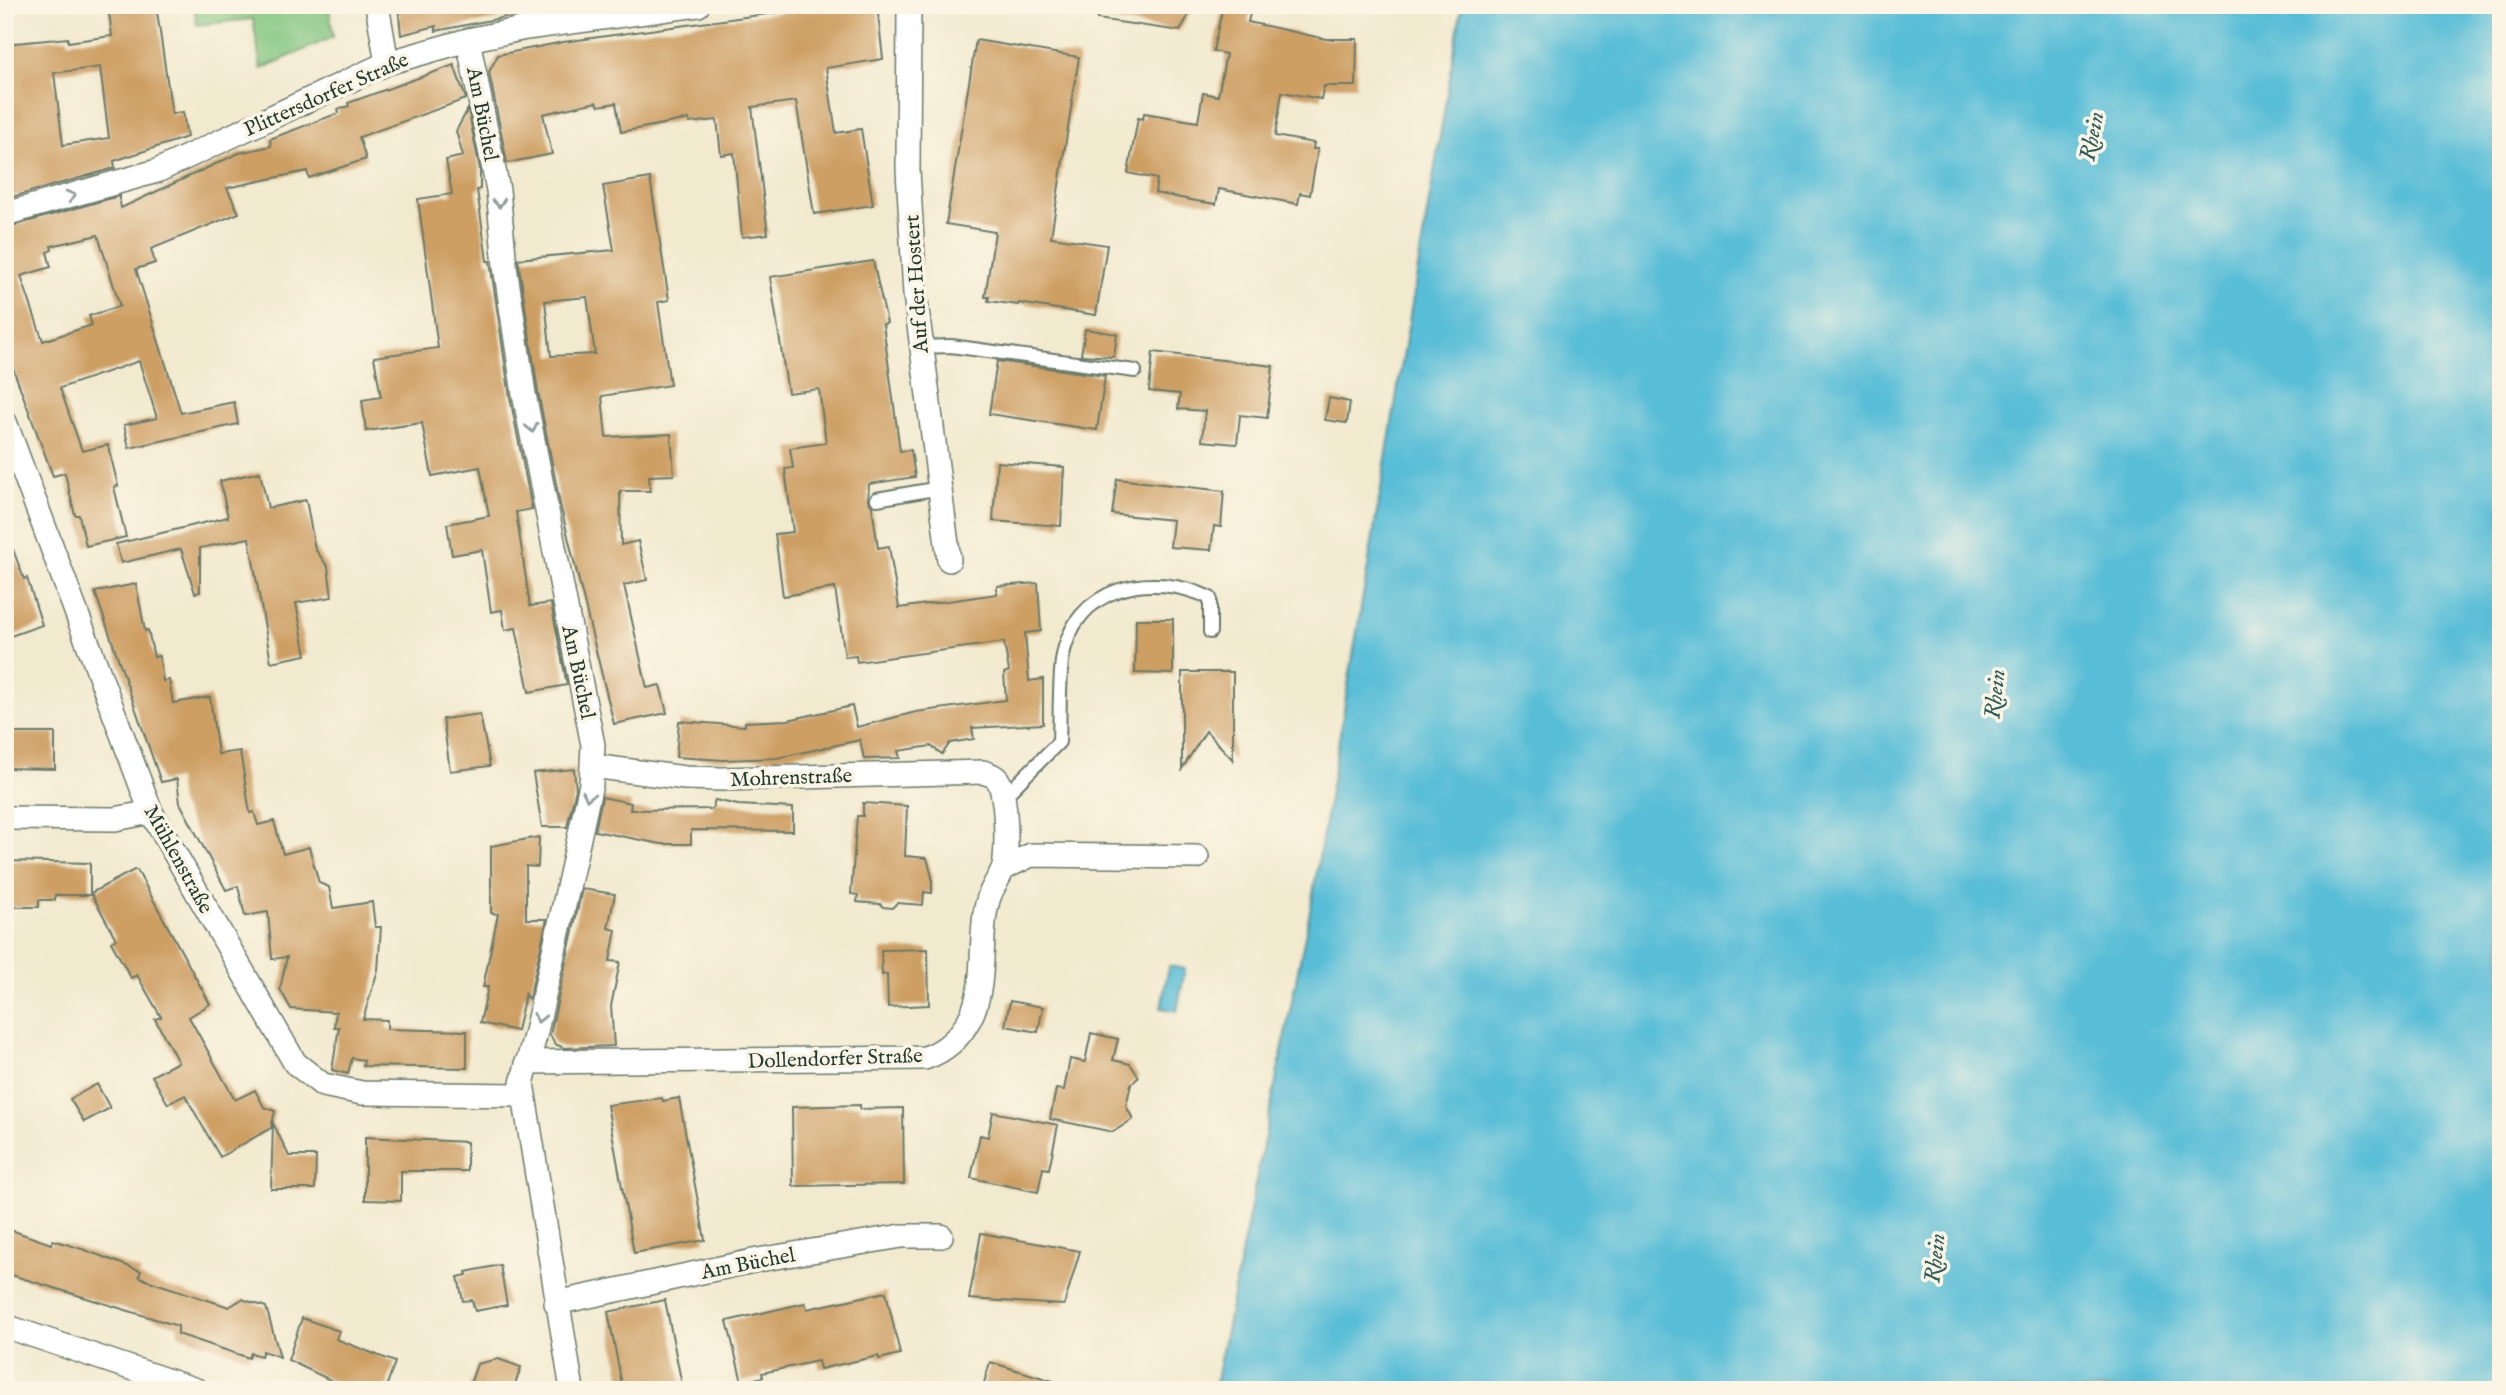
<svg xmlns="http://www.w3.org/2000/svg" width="2506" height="1395" font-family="'IM FELL English',serif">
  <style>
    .green { fill: #81c57f; stroke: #50815a; stroke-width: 2 }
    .water { fill: #59bdd7; stroke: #3c7d86; stroke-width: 2 }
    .building { fill: #cd9f63; fill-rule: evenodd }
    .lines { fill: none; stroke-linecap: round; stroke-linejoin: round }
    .service-casing { stroke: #697a6a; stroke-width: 16 }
    .minor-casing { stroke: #697a6a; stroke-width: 26 }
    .service { stroke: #fff; stroke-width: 12 }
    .minor { stroke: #fff; stroke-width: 23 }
    .oneway { stroke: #8f9e9a }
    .labels { text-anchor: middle; stroke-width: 7; stroke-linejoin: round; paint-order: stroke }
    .street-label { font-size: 21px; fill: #1f3d34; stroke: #fcf5e5 }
    .water-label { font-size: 23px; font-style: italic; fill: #2e5d5d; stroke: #fcf5e5 }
  </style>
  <rect width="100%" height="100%" fill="#fcf5e5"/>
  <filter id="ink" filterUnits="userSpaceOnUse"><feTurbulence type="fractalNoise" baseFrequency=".0143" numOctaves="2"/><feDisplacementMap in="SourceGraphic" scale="14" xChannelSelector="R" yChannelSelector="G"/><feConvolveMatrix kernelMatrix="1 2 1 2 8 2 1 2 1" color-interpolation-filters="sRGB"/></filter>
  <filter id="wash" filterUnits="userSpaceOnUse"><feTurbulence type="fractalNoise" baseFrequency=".00686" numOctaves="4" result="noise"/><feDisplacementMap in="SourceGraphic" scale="28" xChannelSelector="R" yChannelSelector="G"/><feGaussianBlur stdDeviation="1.57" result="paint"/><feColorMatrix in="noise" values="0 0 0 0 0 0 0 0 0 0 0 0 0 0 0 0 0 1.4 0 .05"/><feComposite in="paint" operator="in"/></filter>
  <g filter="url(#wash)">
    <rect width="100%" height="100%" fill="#f2eacf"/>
    <!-- green -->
    <path class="green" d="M 194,5 L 329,5 L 333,37 L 261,69 L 253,19 L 197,25 Z"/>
    <!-- water -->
    <path class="water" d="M 1462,5 L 2501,5 L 2501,1390 L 1214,1390 L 1311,906 Z
      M 1169,966 L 1185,969 L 1177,1011 L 1161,1008 Z"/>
    <g id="blocks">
      <!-- building -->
      <path class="building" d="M 108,5 L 156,5 L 172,114 L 183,112 L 187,137 L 114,161 L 115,168 L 5,199 L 5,44 L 68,38 L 68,42 L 112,36 ZM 100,67 L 109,138 L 63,145 L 54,73 Z
        M 398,5 L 510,5 L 511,16 L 436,31 L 436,26 L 401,35 Z
        M 833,5 L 877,5 L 883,59 L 826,68 L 836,133 L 861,129 L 873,205 L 814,214 L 796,101 L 752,107 L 768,234 L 742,237 L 734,153 L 721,155 L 717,120 L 689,123 L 689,119 L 621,132 L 616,103 L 599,106 L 596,102 L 543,114 L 552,154 L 507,163 L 489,72 L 498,55 L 563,42 Z
        M 1098,5 L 1194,5 L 1180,31 L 1097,19 Z
        M 1227,5 L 1252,5 L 1248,22 L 1326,39 L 1357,39 L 1356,86 L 1324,86 L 1321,99 L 1282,92 L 1275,136 L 1314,143 L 1313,149 L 1318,149 L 1310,195 L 1300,193 L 1298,204 L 1219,189 L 1216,204 L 1196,201 L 1155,193 L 1157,179 L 1128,173 L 1138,118 L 1143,119 L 1144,113 L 1198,122 L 1203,93 L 1218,96 L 1226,54 L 1213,51 L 1222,10 L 1226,11 Z
        M 976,40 L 1079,57 L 1051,237 L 1107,245 L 1096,315 L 1019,303 L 1018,305 L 988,301 L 989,297 L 985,297 L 995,232 L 946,224 Z
        M 454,65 L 466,99 L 359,137 L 366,159 L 309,178 L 307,171 L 227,188 L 239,213 L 151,249 L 155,263 L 136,269 L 181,413 L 234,402 L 238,424 L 129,448 L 124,425 L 157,418 L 139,361 L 60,388 L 82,451 L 108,445 L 118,486 L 114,487 L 126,537 L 86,546 L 79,515 L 75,515 L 65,473 L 53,476 L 5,347 L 5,228 L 119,196 L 121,208 L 239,153 L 271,146 L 270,139 L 339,113 L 338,109 L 349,106 L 348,103 ZM 98,235 L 120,306 L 89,316 L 92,325 L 43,341 L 21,276 L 51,267 L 47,252 L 52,250 L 51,246 Z
        M 468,109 L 480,169 L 480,189 L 477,190 L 487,261 L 490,261 L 510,397 L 532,509 L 516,512 L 530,606 L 551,603 L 567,685 L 529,692 L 516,628 L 505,630 L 502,610 L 491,612 L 482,550 L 452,555 L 447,524 L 489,516 L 480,467 L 432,476 L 422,423 L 366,431 L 362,400 L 381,397 L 374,357 L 438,348 L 418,199 L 452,194 L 446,160 L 463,156 L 456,131 Z
        M 650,178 L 669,300 L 658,302 L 670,385 L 602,396 L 606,437 L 671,434 L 674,475 L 649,476 L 650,491 L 620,491 L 621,545 L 638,541 L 647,580 L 624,585 L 647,688 L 660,685 L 667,713 L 614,724 L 560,504 L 538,392 L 518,259 L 614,250 L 603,186 ZM 587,297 L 595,354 L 551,356 L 545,301 Z
        M 873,261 L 887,323 L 883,324 L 900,451 L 911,450 L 915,477 L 869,484 L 868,500 L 872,506 L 878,548 L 889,546 L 899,608 L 997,594 L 997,586 L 1038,583 L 1041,631 L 1025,633 L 1029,681 L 1043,679 L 1043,724 L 972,728 L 974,739 L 950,743 L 942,754 L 931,746 L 898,751 L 900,758 L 864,759 L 860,740 L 777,758 L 723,760 L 676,757 L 679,721 L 745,726 L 745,722 L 788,720 L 852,706 L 857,727 L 916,712 L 1006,700 L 1004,673 L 1009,671 L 1004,642 L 857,662 L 856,656 L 845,657 L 835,588 L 783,596 L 775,534 L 793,532 L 785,469 L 793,468 L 790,448 L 826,443 L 819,389 L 788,393 L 770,277 Z
        M 1085,329 L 1117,334 L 1114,357 L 1081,355 Z
        M 1153,352 L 1273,366 L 1267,418 L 1240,415 L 1237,444 L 1202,441 L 1205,411 L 1178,409 L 1180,394 L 1149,391 Z
        M 997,361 L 1105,376 L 1097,430 L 989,414 Z
        M 1329,398 L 1350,402 L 1347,423 L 1325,420 Z
        M 997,462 L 1064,467 L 1061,526 L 993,521 Z
        M 260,472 L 268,508 L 306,500 L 315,549 L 328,567 L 332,597 L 296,603 L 306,655 L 271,662 L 249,538 L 200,548 L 200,592 L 195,593 L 181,549 L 121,563 L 116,544 L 228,517 L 220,481 Z
        M 1117,479 L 1224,491 L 1221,527 L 1214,526 L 1211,550 L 1170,547 L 1173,520 L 1112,514 Z
        M 5,536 L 8,536 L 24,579 L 27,578 L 42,625 L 5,638 Z
        M 136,584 L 145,631 L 148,630 L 154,657 L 159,656 L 163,681 L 169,680 L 173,703 L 210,697 L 218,754 L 240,751 L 250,813 L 254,812 L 258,825 L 274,821 L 283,854 L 309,847 L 319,883 L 329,887 L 333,908 L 372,902 L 375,927 L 381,927 L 378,970 L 363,1019 L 387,1020 L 387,1029 L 467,1031 L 467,1068 L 363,1066 L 364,1060 L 352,1058 L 348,1074 L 332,1070 L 339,1027 L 334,1027 L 336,1012 L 291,1009 L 280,989 L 287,957 L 272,959 L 268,912 L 245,916 L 238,886 L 226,890 L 180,803 L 177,779 L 161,782 L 95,592 Z
        M 1136,619 L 1173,619 L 1173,674 L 1135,673 Z
        M 1182,672 L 1233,672 L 1233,760 L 1206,731 L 1182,769 Z
        M 480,714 L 490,766 L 450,771 L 443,719 Z
        M 5,733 L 55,733 L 55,769 L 5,768 Z
        M 574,769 L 576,789 L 567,827 L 542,827 L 533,773 Z
        M 602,797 L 631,803 L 630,810 L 712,809 L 715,800 L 738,805 L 793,808 L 793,831 L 691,830 L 691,844 L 661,844 L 595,831 Z
        M 863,803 L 907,806 L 905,856 L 927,858 L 932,877 L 932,893 L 924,892 L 923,905 L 897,903 L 892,908 L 883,907 L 880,904 L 857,902 L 858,895 L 851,894 L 857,816 L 863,816 Z
        M 539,837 L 538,867 L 526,866 L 526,919 L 547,919 L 529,1000 L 525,994 L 517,1031 L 480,1023 L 488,987 L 483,987 L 498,914 L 491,913 L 491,846 Z
        M 5,861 L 90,863 L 90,895 L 55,895 L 55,900 L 39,900 L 39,907 L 6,907 Z
        M 134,870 L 137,870 L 210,1004 L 189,1017 L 235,1100 L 255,1090 L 264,1107 L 275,1111 L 271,1128 L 220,1157 L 185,1095 L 168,1104 L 152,1076 L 178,1062 L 155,1019 L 161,1017 L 137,975 L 131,978 L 111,942 L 116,939 L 91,893 Z
        M 582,889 L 615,894 L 608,928 L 616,930 L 610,961 L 620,962 L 611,1006 L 614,1046 L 564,1048 L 555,1044 L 550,1035 Z
        M 928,949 L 929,1005 L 888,1007 L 887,974 L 882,975 L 881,950 Z
        M 1010,1001 L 1043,1007 L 1038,1032 L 1005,1026 Z
        M 1091,1033 L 1118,1039 L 1113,1060 L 1130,1064 L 1139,1077 L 1131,1084 L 1126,1106 L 1133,1119 L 1113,1132 L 1050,1119 L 1056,1089 L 1064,1090 L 1070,1059 L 1085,1062 Z
        M 97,1084 L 110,1108 L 84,1122 L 70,1099 Z
        M 662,1098 L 663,1101 L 679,1098 L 705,1240 L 634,1253 L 607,1105 Z
        M 860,1105 L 860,1109 L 903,1108 L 904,1184 L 793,1186 L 792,1107 Z
        M 993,1112 L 1058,1125 L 1049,1169 L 1043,1168 L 1038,1192 L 971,1178 L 980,1135 L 988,1137 Z
        M 273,1123 L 289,1156 L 316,1156 L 315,1189 L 271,1189 Z
        M 365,1137 L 467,1142 L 467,1171 L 401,1171 L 401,1201 L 365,1200 Z
        M 5,1228 L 51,1244 L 53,1240 L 85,1250 L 141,1271 L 139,1276 L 146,1280 L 229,1307 L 242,1299 L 266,1307 L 280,1357 L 263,1351 L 261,1356 L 251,1353 L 249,1358 L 178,1334 L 178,1326 L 5,1273 Z
        M 981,1233 L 1080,1251 L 1064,1305 L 969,1299 Z
        M 500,1265 L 507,1305 L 475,1311 L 472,1300 L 463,1301 L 458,1277 L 467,1275 L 466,1272 Z
        M 886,1292 L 900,1354 L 879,1359 L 878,1356 L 820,1369 L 818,1361 L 762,1373 L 763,1377 L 742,1382 L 727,1321 L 805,1303 L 807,1309 Z
        M 665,1300 L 683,1390 L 623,1390 L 608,1312 Z
        M 302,1318 L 339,1331 L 336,1339 L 395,1362 L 385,1390 L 351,1390 L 288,1360 Z
        M 498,1359 L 521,1367 L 513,1390 L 468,1390 L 477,1364 Z
        M 990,1362 L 1063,1384 L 1062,1390 L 982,1390 Z"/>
    </g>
  </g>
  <g filter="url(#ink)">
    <use href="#blocks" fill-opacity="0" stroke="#697a6a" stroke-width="2"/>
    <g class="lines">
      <!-- service casing -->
      <g class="service-casing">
        <path id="service" d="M 921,347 L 951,346 L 1135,371
          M 877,499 L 940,488
          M 1005,796 L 1059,742 C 1060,716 1059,687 1062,661 C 1073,585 1151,570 1210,598 L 1210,632"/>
      </g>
      <!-- minor casing -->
      <g class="minor-casing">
        <path id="minor" d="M 377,5 L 387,63
          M 909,5 L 908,170 L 915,294 L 949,560
          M 468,40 L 498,190 L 505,266 L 524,394 L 593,745 L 591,784 L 535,1036 L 522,1083 L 572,1390
          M 5,214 L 157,171 L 387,63 L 468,40 L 526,28 L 698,5
          M 5,422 L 151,812 L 295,1063 L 323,1085 L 362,1093 L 522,1095
          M 5,818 L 115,819 L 151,812
          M 1004,868 L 1031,855 L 1197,857
          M 527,1062 L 925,1058 C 945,1051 959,1039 969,1020 C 986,990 980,947 985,914 C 989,890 994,888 1003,869 C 1008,857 1007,789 997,779 C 994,775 988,774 983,772 L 722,779 L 685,778 L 592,766
          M 556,1303 L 758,1260 L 902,1236 L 941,1236
          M 5,1326 L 196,1390"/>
      </g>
      <!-- service -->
      <use href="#service" class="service"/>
      <!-- minor -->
      <use href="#minor" class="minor"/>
    </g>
    <!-- one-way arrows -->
    <defs><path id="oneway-chevron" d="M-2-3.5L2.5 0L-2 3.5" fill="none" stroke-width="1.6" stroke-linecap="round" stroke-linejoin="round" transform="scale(1.75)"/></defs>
    <g class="oneway">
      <use href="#oneway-chevron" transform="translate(71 196) rotate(-15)"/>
      <use href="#oneway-chevron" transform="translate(499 203) rotate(85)"/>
      <use href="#oneway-chevron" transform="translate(532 428) rotate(79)"/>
      <use href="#oneway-chevron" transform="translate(588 796) rotate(103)"/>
      <use href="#oneway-chevron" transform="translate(539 1018) rotate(102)"/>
    </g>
  </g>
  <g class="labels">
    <!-- street labels -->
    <g class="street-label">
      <text transform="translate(326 94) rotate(-24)" y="7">Plittersdorfer Straße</text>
      <text transform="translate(483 114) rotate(79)" y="7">Am Büchel</text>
      <text transform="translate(916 284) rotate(-94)" y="7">Auf der Hostert</text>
      <text transform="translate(579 672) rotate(78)" y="7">Am Büchel</text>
      <text transform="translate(791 777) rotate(-2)" y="7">Mohrenstraße</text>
      <text transform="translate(179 859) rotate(61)" y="7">Mühlenstraße</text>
      <text transform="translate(835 1058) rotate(-2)" y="7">Dollendorfer Straße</text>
      <text transform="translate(748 1263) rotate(-11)" y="7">Am Büchel</text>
    </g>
    <!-- water labels -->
    <g class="water-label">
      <text transform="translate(2091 136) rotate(-79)" y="8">Rhein</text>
      <text transform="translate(1994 694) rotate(-84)" y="8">Rhein</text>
      <text transform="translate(1934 1258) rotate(-84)" y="8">Rhein</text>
    </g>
  </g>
  <!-- margin -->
  <rect width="2506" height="1395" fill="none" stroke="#fcf5e5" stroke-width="28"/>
</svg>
